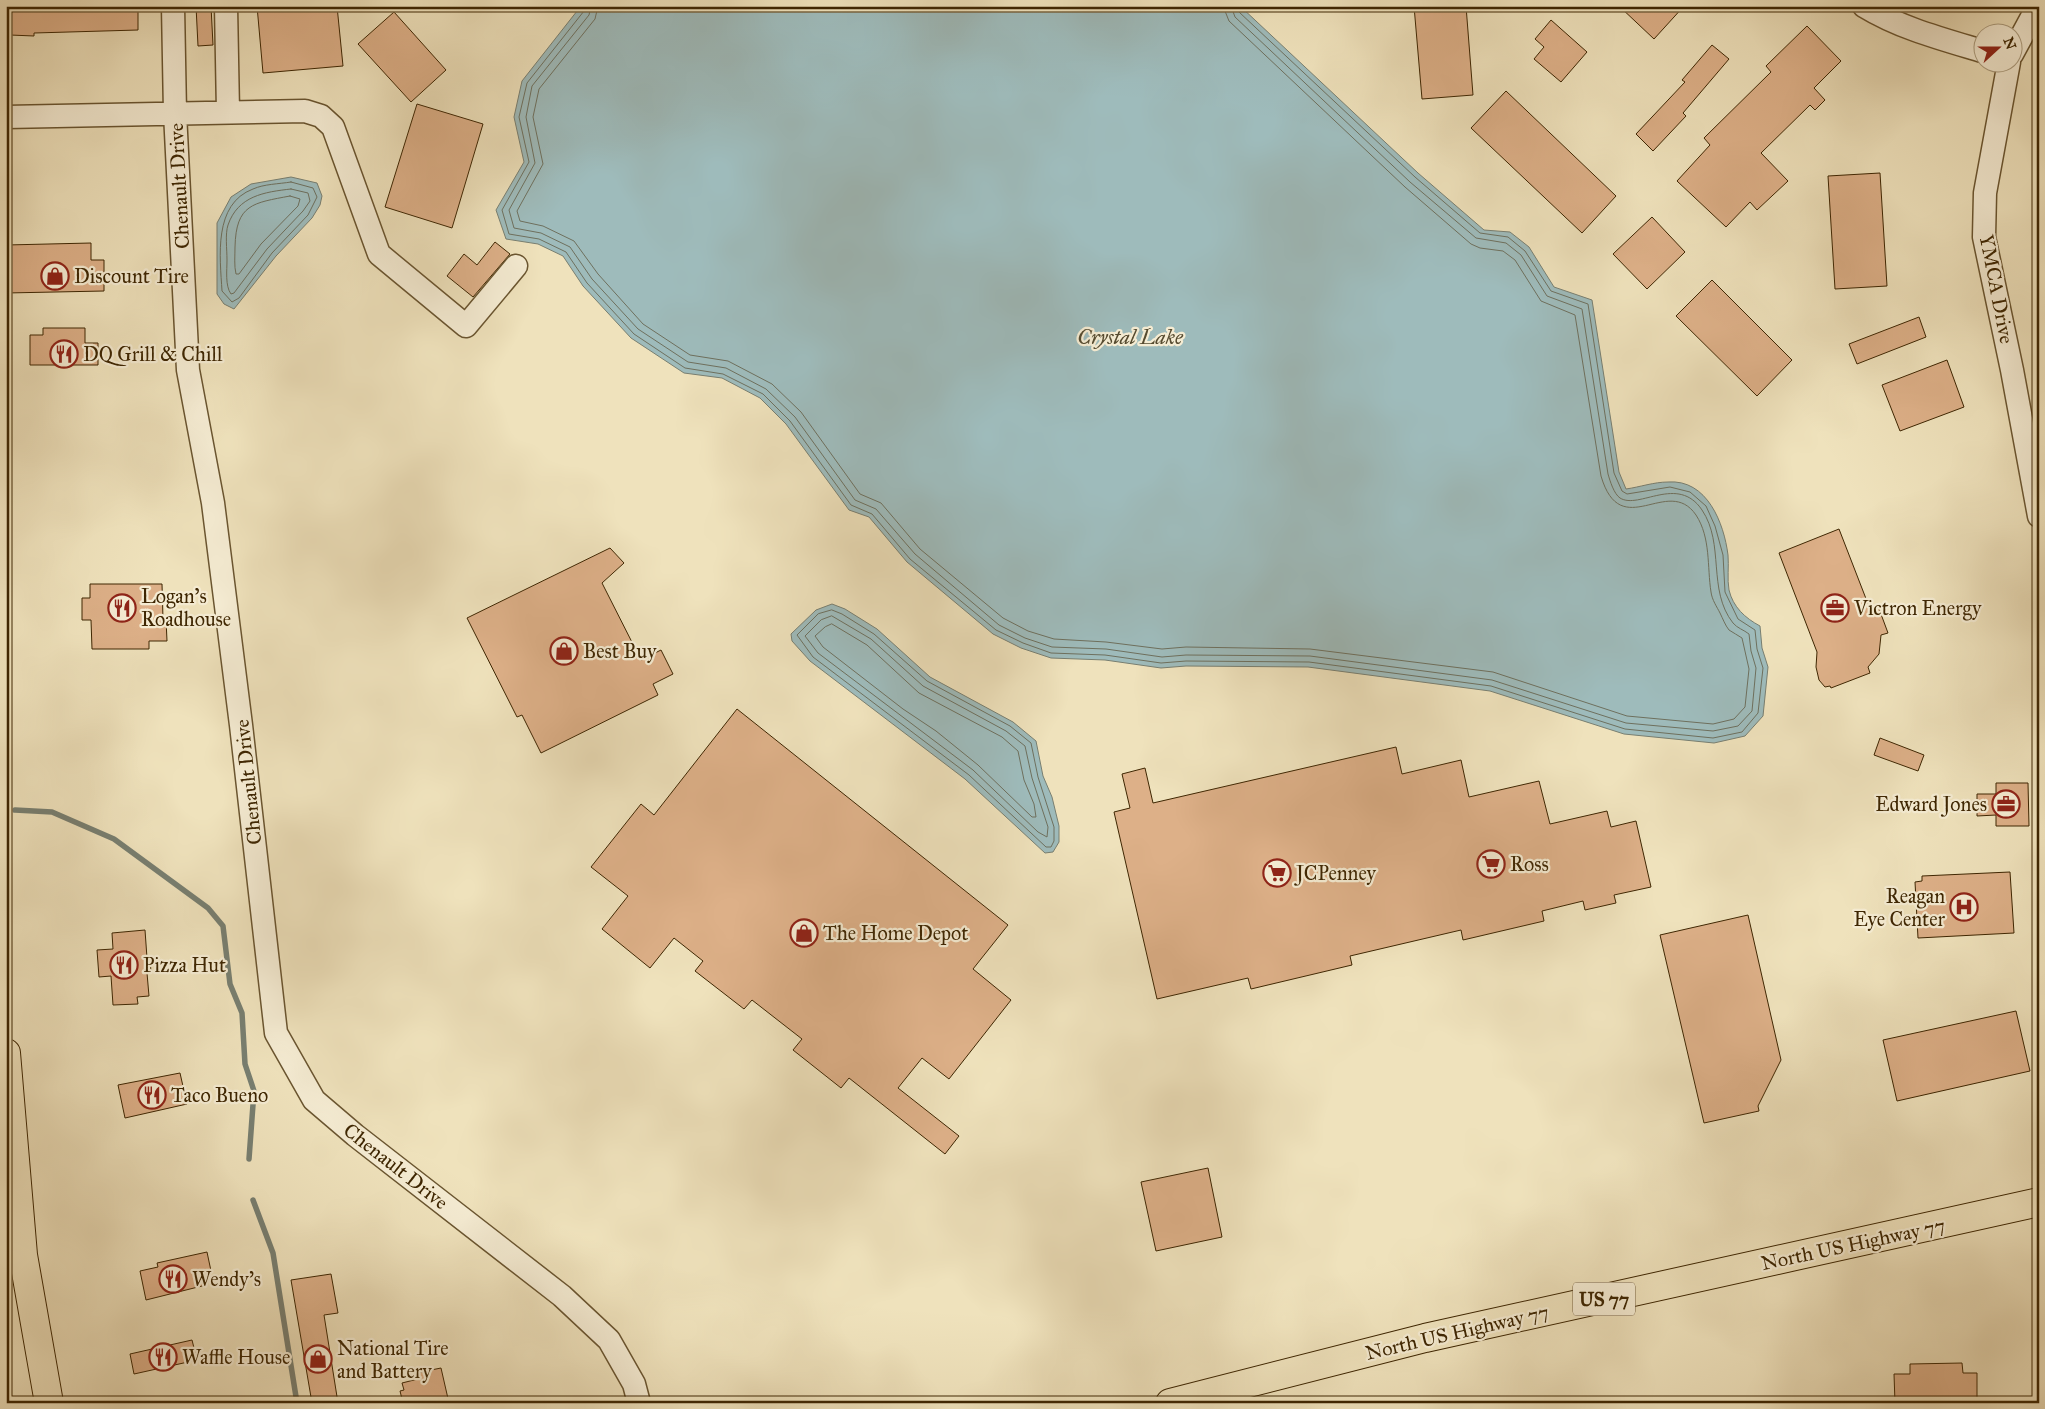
<svg xmlns="http://www.w3.org/2000/svg" width="2045" height="1409" font-family="'IM FELL Great Primer',serif">
  <style>
    .water { fill: #9ebbbb; stroke: #787f71 }
    .lines { fill: none; stroke-linecap: round; stroke-linejoin: round }
    .shore { stroke: #6e705e; stroke-width: 1 }
    .stream { stroke: #787f71; stroke-width: 5.5 }
    .building { fill: #ddb088; stroke: #3e2602 }
    .minor-casing { stroke: #6a5530; stroke-width: 25 }
    .major-casing { stroke: #3e2602; stroke-width: 30 }
    .highway-casing { stroke: #3e2602; stroke-width: 30 }
    .minor { stroke: #f5ecd3; stroke-width: 22 }
    .major { stroke: #efe2bc; stroke-width: 28 }
    .highway { stroke: #efe2bc; stroke-width: 28 }
    .labels { text-anchor: middle; stroke-width: 4.5; stroke-linejoin: round; paint-order: stroke }
    .shield { fill: #f5ecd3; stroke: #756141; stroke-width: 1 }
    .shield-label { font-size: 19px; font-weight: bold; fill: #3e2602 }
    .street-label { font-size: 20px; fill: #3e2602; stroke: #f5ecd3 }
    .poi-label { font-size: 20px; fill: #3e2602; stroke: #f5ecd3; text-anchor: start }
    .water-label { font-size: 21px; font-style: italic; fill: #564b30; stroke: #f5ecd3 }
  </style>
  <rect width="100%" height="100%" fill="#efe2bc"/>
  <filter id="stains"><feTurbulence type="fractalNoise" baseFrequency=".004" numOctaves="4"/><feColorMatrix values="0 0 0 0 .2 0 0 0 0 .09 0 0 0 0 .02 0 0 0 .5 -.17"/></filter>
  <radialGradient id="worn" r=".72"><stop offset=".6" stop-color="#630" stop-opacity="0"/><stop offset="1" stop-color="#630" stop-opacity=".3"/></radialGradient>
  <!-- water -->
  <path class="water" d="M 581,6 L 1240,6 L 1418,173 L 1484,230 L 1510,232 L 1529,247 L 1554,287 L 1592,300 L 1619,472 L 1626,489 C 1640,487 1654,482 1668,482 C 1707,479 1724,523 1728,555 C 1729,566 1727,579 1729,590 C 1733,607 1745,618 1760,626 L 1762,648 L 1768,667 L 1763,716 L 1745,736 L 1714,743 L 1624,734 L 1490,691 L 1308,667 L 1186,666 L 1161,668 L 1105,660 L 1051,658 L 1021,648 L 993,634 L 907,562 L 869,517 L 849,510 L 786,424 L 760,398 L 722,378 L 684,373 L 631,338 L 583,286 L 563,256 L 538,244 L 506,239 L 496,210 L 524,162 L 514,117 L 522,81 Z
    M 291,177 L 317,183 L 322,196 L 320,205 L 312,218 L 276,256 L 234,309 L 224,304 L 217,294 L 217,223 L 231,197 L 251,184 Z
    M 832,604 L 845,609 L 877,629 L 930,677 L 1013,722 L 1036,741 L 1043,776 L 1052,797 L 1059,826 L 1059,842 L 1053,852 L 1045,853 L 965,779 L 810,661 L 792,641 L 791,634 L 816,610 Z"/>
  <g class="lines">
    <!-- shore -->
    <path class="shore" d="M 585,6 L 584,11 L 527,83 L 519,117 L 529,162 L 502,210 L 509,234 L 539,239 L 566,252 L 587,283 L 634,334 L 685,368 L 723,374 L 763,394 L 790,421 L 851,505 L 872,514 L 910,559 L 996,630 L 1023,643 L 1051,653 L 1105,655 L 1161,663 L 1186,661 L 1309,662 L 1491,686 L 1625,729 L 1713,738 L 1742,732 L 1758,713 L 1763,668 L 1757,649 L 1755,630 L 1738,619 L 1725,592 L 1723,555 L 1715,526 L 1706,506 L 1690,492 L 1670,487 L 1627,494 L 1622,491 L 1614,473 L 1588,304 L 1551,291 L 1525,251 L 1508,237 L 1480,233 L 1415,177 L 1239,12 L 1237,6
      M 591,6 L 589,15 L 532,86 L 526,117 L 535,163 L 509,210 L 514,228 L 541,233 L 570,247 L 592,279 L 638,329 L 688,362 L 726,368 L 766,389 L 795,417 L 855,500 L 876,509 L 915,554 L 999,625 L 1025,638 L 1052,647 L 1106,649 L 1162,657 L 1186,655 L 1310,656 L 1492,680 L 1626,723 L 1713,731 L 1738,726 L 1752,711 L 1756,668 L 1751,651 L 1749,634 C 1744,630 1737,628 1733,623 C 1707,590 1725,544 1702,510 C 1678,474 1639,510 1620,498 C 1614,494 1610,481 1608,474 L 1582,309 L 1547,296 L 1521,255 L 1506,243 L 1476,238 L 1410,182 L 1235,17 L 1231,6
      M 598,6 L 595,19 L 539,89 L 533,117 L 543,164 L 517,211 L 520,221 L 543,226 L 574,241 L 598,274 L 643,324 L 690,355 L 728,361 L 772,384 L 801,412 L 860,494 L 881,503 L 920,549 L 1003,618 L 1028,631 L 1054,639 L 1106,642 L 1162,649 L 1186,647 L 1310,649 L 1493,672 L 1627,716 L 1713,724 L 1734,719 L 1745,707 L 1749,669 L 1742,638 C 1738,635 1733,633 1729,630 C 1725,625 1723,619 1720,613 C 1717,607 1712,600 1711,592 C 1707,567 1711,538 1696,515 C 1668,474 1621,544 1601,476 L 1575,315 L 1541,301 L 1515,260 L 1503,251 L 1480,248 L 1471,244 L 1405,187 L 1229,21 L 1223,6
      M 291,182 L 313,188 L 317,197 L 308,215 L 272,253 L 239,298 L 232,302 L 222,291 C 220,257 213,204 253,189 C 264,184 279,184 291,182 Z
      M 291,189 L 308,193 L 310,201 L 303,211 L 267,249 L 234,293 L 231,294 C 225,286 227,270 227,260 C 227,249 225,234 228,225 C 238,196 264,192 291,189 Z
      M 290,196 L 300,199 L 298,206 L 261,244 L 239,274 L 236,274 C 234,266 235,256 235,247 C 236,204 253,203 290,196 Z
      M 832,610 L 842,614 L 874,634 L 927,681 L 1010,726 L 1031,743 L 1038,777 L 1054,827 L 1054,841 L 1051,847 L 1046,847 L 969,775 L 813,657 L 797,635 L 818,614 Z
      M 832,616 L 871,639 L 923,686 L 1006,731 L 1025,746 L 1032,778 L 1048,827 L 1047,837 L 1038,832 L 973,770 L 818,653 L 805,636 L 821,620 Z
      M 832,624 L 867,645 L 919,693 L 1002,737 L 1018,751 L 1024,780 L 1034,804 L 1036,817 L 1032,817 L 978,765 L 936,731 L 903,709 L 823,647 L 815,636 L 825,627 Z"/>
    <!-- stream -->
    <path class="stream" d="M 15,810 L 52,812 L 114,839 L 208,908 L 223,926 L 230,984 L 242,1013 L 245,1064 L 254,1091 L 249,1159
      M 253,1200 L 273,1253 L 297,1403"/>
  </g>
  <!-- building -->
  <path class="building" d="M 22,6 L 138,6 L 138,30 L 34,33 L 34,36 L 10,35 L 9,7 Z
    M 196,6 L 211,6 L 213,45 L 198,46 Z
    M 257,6 L 337,6 L 343,66 L 263,73 Z
    M 1414,6 L 1466,6 L 1473,95 L 1422,99 Z
    M 1619,6 L 1684,6 L 1654,39 Z
    M 394,12 L 446,70 L 411,102 L 358,44 Z
    M 1551,20 L 1587,52 L 1561,82 L 1534,59 L 1544,47 L 1535,39 Z
    M 1807,26 L 1841,61 L 1814,88 L 1825,100 L 1815,110 L 1810,105 L 1761,153 L 1788,181 L 1757,210 L 1750,202 L 1726,227 L 1677,181 L 1710,145 L 1704,138 L 1771,72 L 1766,66 Z
    M 1712,45 L 1729,59 L 1683,113 L 1686,116 L 1653,151 L 1636,134 L 1685,82 L 1682,80 Z
    M 1506,91 L 1616,196 L 1582,233 L 1471,128 Z
    M 417,104 L 483,124 L 452,228 L 385,207 Z
    M 1880,173 L 1887,286 L 1835,289 L 1828,176 Z
    M 1652,217 L 1685,252 L 1647,289 L 1613,254 Z
    M 495,242 L 510,254 L 473,297 L 447,276 L 464,254 L 477,265 Z
    M 91,243 L 91,260 L 104,260 L 104,291 L 6,293 L 6,245 Z
    M 1712,280 L 1792,360 L 1757,396 L 1676,316 Z
    M 1919,317 L 1926,337 L 1857,364 L 1849,344 Z
    M 43,328 L 85,328 L 85,343 L 98,343 L 98,365 L 30,365 L 30,335 L 43,335 Z
    M 1947,360 L 1964,407 L 1900,431 L 1882,385 Z
    M 1839,529 L 1870,609 L 1878,606 L 1888,633 L 1881,635 L 1879,654 L 1868,667 L 1870,673 L 1831,688 L 1830,686 L 1825,687 L 1819,680 L 1816,667 L 1817,652 L 1779,553 Z
    M 610,548 L 624,563 L 602,583 L 641,660 L 661,650 L 673,674 L 653,684 L 658,695 L 541,753 L 522,715 L 517,717 L 467,618 Z
    M 90,584 L 162,584 L 163,619 L 166,619 L 167,641 L 149,641 L 149,649 L 92,649 L 91,620 L 82,620 L 82,598 L 90,598 Z
    M 737,709 L 1008,925 L 973,969 L 1011,1000 L 949,1079 L 922,1058 L 898,1088 L 959,1136 L 945,1154 L 849,1078 L 841,1088 L 793,1050 L 802,1039 L 752,1000 L 744,1009 L 695,971 L 703,961 L 674,938 L 650,968 L 602,929 L 628,896 L 591,867 L 641,804 L 654,815 Z
    M 1880,738 L 1924,755 L 1918,771 L 1874,755 Z
    M 1396,747 L 1402,774 L 1461,760 L 1469,797 L 1539,781 L 1550,824 L 1607,811 L 1611,827 L 1636,821 L 1651,887 L 1614,895 L 1616,903 L 1585,910 L 1583,901 L 1542,911 L 1544,921 L 1463,940 L 1461,930 L 1350,956 L 1352,965 L 1251,989 L 1248,978 L 1157,999 L 1114,812 L 1130,808 L 1122,774 L 1145,768 L 1153,803 Z
    M 1996,783 L 2028,783 L 2029,826 L 1996,826 L 1996,815 L 1977,816 L 1977,794 L 1996,794 Z
    M 2010,872 L 2014,933 L 1918,938 L 1915,882 L 1922,881 L 1922,876 Z
    M 1748,915 L 1781,1060 L 1758,1106 L 1759,1111 L 1704,1123 L 1660,935 Z
    M 145,930 L 147,958 L 150,958 L 151,973 L 147,973 L 149,996 L 137,997 L 138,1004 L 113,1005 L 111,976 L 99,977 L 97,950 L 113,949 L 112,933 Z
    M 2016,1011 L 2030,1071 L 1897,1101 L 1883,1040 Z
    M 180,1073 L 187,1104 L 125,1118 L 118,1085 Z
    M 1208,1168 L 1222,1237 L 1156,1251 L 1141,1182 Z
    M 207,1252 L 211,1271 L 203,1273 L 206,1285 L 146,1300 L 140,1271 L 158,1267 L 157,1263 Z
    M 331,1274 L 338,1313 L 324,1315 L 338,1403 L 312,1403 L 291,1280 Z
    M 192,1340 L 197,1360 L 134,1374 L 130,1354 Z
    M 1962,1363 L 1963,1373 L 1977,1373 L 1977,1403 L 1895,1403 L 1894,1374 L 1910,1374 L 1910,1364 Z
    M 441,1368 L 449,1403 L 403,1403 L 400,1391 L 404,1390 L 402,1383 L 418,1379 L 416,1373 Z"/>
  <g class="lines">
    <!-- minor casing -->
    <g class="minor-casing">
      <path id="minor" d="M 173,6 L 175,113 L 188,370 L 213,503 L 241,725 L 276,1033 L 314,1100 L 355,1135 L 562,1296 L 609,1340 L 634,1384 L 639,1403
        M 226,6 L 228,112
        M 1864,6 C 1900,28 1942,39 1982,51
        M 2012,54 L 2038,6
        M 2009,62 L 1985,193 L 1984,237 L 2012,370 L 2039,516
        M 6,117 L 305,111 L 321,116 L 333,127 L 379,254 L 466,326 L 516,266"/>
    </g>
    <!-- major casing -->
    <g class="major-casing">
      <path id="major" d="M 6,1053 L 23,1255 L 49,1403
        M 1170,1403 L 1425,1338 L 2039,1202"/>
    </g>
    <!-- highway casing -->
    <g class="highway-casing">
      <path id="highway" d="M 6,1129 L 14,1158"/>
    </g>
    <!-- minor -->
    <use href="#minor" class="minor"/>
    <!-- major -->
    <use href="#major" class="major"/>
    <!-- highway -->
    <use href="#highway" class="highway"/>
  </g>
  <!-- icons -->
  <defs>
    <g id="shop-ring" transform="scale(1.4375)"><circle r="9.5" fill="#f5ecd3" stroke="#8f2418" stroke-width="1.5"/><path d="M-5-2.5h2.3a2.7 3.5 0 0 1 5.4 0H5L5.5 6h-11ZM-1.5-2.5h3a1.5 2.3 0 0 0-3 0Z" fill="#8f2418"/></g>
    <g id="restaurant-ring" transform="scale(1.4375)"><circle r="9.5" fill="#f5ecd3" stroke="#8f2418" stroke-width="1.5"/><path d="M-5-6h1v4h1v-4h1v4h1v-4h1v5L-1.5 .5V6h-2V.5L-5-1ZM5-6V6H3V1.5H1.5Q1.5-4 5-6Z" fill="#8f2418"/></g>
    <g id="office-ring" transform="scale(1.4375)"><circle r="9.5" fill="#f5ecd3" stroke="#8f2418" stroke-width="1.5"/><path d="M-6-3h4V-5.5h4V-3h4V5H-6ZM-1-4.5V-3h2v-1.5ZM-6 0V1H6V0Z" fill="#8f2418"/></g>
    <g id="supermarket-ring" transform="scale(1.4375)"><circle r="9.5" fill="#f5ecd3" stroke="#8f2418" stroke-width="1.5"/><path d="M-6-5.5h2.5l.6 2H6L4.5 2H-2.5L-4.4-4H-6ZM-1.5 3.2a1.3 1.3 0 1 0 .1 0ZM3 3.2a1.3 1.3 0 1 0 .1 0Z" fill="#8f2418"/></g>
    <g id="hospital-ring" transform="scale(1.4375)"><circle r="9.5" fill="#f5ecd3" stroke="#8f2418" stroke-width="1.5"/><path d="M-5-5h3v3.5h4V-5h3V5h-3V1.5h-4V5h-3Z" fill="#8f2418"/></g>
  </defs>
  <g fill-rule="evenodd">
    <use href="#shop-ring" x="55" y="276"/>
    <use href="#restaurant-ring" x="64" y="354"/>
    <use href="#restaurant-ring" x="122" y="608"/>
    <use href="#office-ring" x="1835" y="608"/>
    <use href="#shop-ring" x="564" y="651"/>
    <use href="#office-ring" x="2006" y="804"/>
    <use href="#supermarket-ring" x="1491" y="864"/>
    <use href="#supermarket-ring" x="1277" y="873"/>
    <use href="#hospital-ring" x="1964" y="907"/>
    <use href="#shop-ring" x="804" y="933"/>
    <use href="#restaurant-ring" x="124" y="965"/>
    <use href="#restaurant-ring" x="152" y="1095"/>
    <use href="#restaurant-ring" x="173" y="1279"/>
    <use href="#restaurant-ring" x="163" y="1357"/>
    <use href="#shop-ring" x="318" y="1359"/>
  </g>
  <g class="labels">
    <!-- shield labels -->
    <rect class="shield" x="1573" y="1282.5" width="62" height="33" rx="4"/>
    <g class="shield-label">
      <text x="1604" y="1306">US 77</text>
    </g>
    <!-- street labels -->
    <g class="street-label">
      <text transform="translate(179 186) rotate(-93)" y="7">Chenault Drive</text>
      <text transform="translate(1997 289) rotate(79)" y="7">YMCA Drive</text>
      <text transform="translate(248 782) rotate(-96)" y="7">Chenault Drive</text>
      <text transform="translate(396 1166) rotate(38)" y="7">Chenault Drive</text>
      <text transform="translate(1853 1244) rotate(-12)" y="7">North US Highway 77</text>
      <text transform="translate(1457 1332) rotate(-13)" y="7">North US Highway 77</text>
    </g>
    <!-- poi labels -->
    <g class="poi-label">
      <text x="74" y="283">Discount Tire</text>
      <text x="83" y="361">DQ Grill &amp; Chill</text>
      <text x="141" y="603">Logan's<tspan x="141" dy="23">Roadhouse</tspan></text>
      <text x="1854" y="615">Victron Energy</text>
      <text x="583" y="658">Best Buy</text>
      <text x="1987" y="811" text-anchor="end">Edward Jones</text>
      <text x="1510" y="871">Ross</text>
      <text x="1296" y="880">JCPenney</text>
      <text x="1945" y="903" text-anchor="end">Reagan<tspan x="1945" dy="23">Eye Center</tspan></text>
      <text x="823" y="940">The Home Depot</text>
      <text x="143" y="972">Pizza Hut</text>
      <text x="171" y="1102">Taco Bueno</text>
      <text x="192" y="1286">Wendy's</text>
      <text x="337" y="1355">National Tire<tspan x="337" dy="23">and Battery</tspan></text>
      <text x="182" y="1364">Waffle House</text>
    </g>
    <!-- water labels -->
    <g class="water-label">
      <text x="1130" y="344">Crystal Lake</text>
    </g>
  </g>
  <!-- margin -->
  <rect width="2045" height="1409" fill="none" stroke="#efe2bc" stroke-width="25"/>
  <rect x="8" y="8" width="2030" height="1394" fill="none" stroke="#3e2602" stroke-width="2.5"/>
  <rect x="12" y="12" width="2020" height="1384" fill="none" stroke="#3e2602"/>
  <!-- north arrow -->
  <g transform="translate(1998 48) rotate(69)"><circle r="24" fill="#f5ecd3" stroke="#ac9d7f"/>
  <path d="M0-4L9 19L0 12L-9 19Z" fill="#8f2418"/>
  <text y="-8" font-size="14" font-weight="bold" text-anchor="middle" fill="#3e2602">N</text>
  </g>
  <rect width="100%" height="100%" filter="url(#stains)"/>
  <rect width="100%" height="100%" fill="url(#worn)"/>
</svg>
